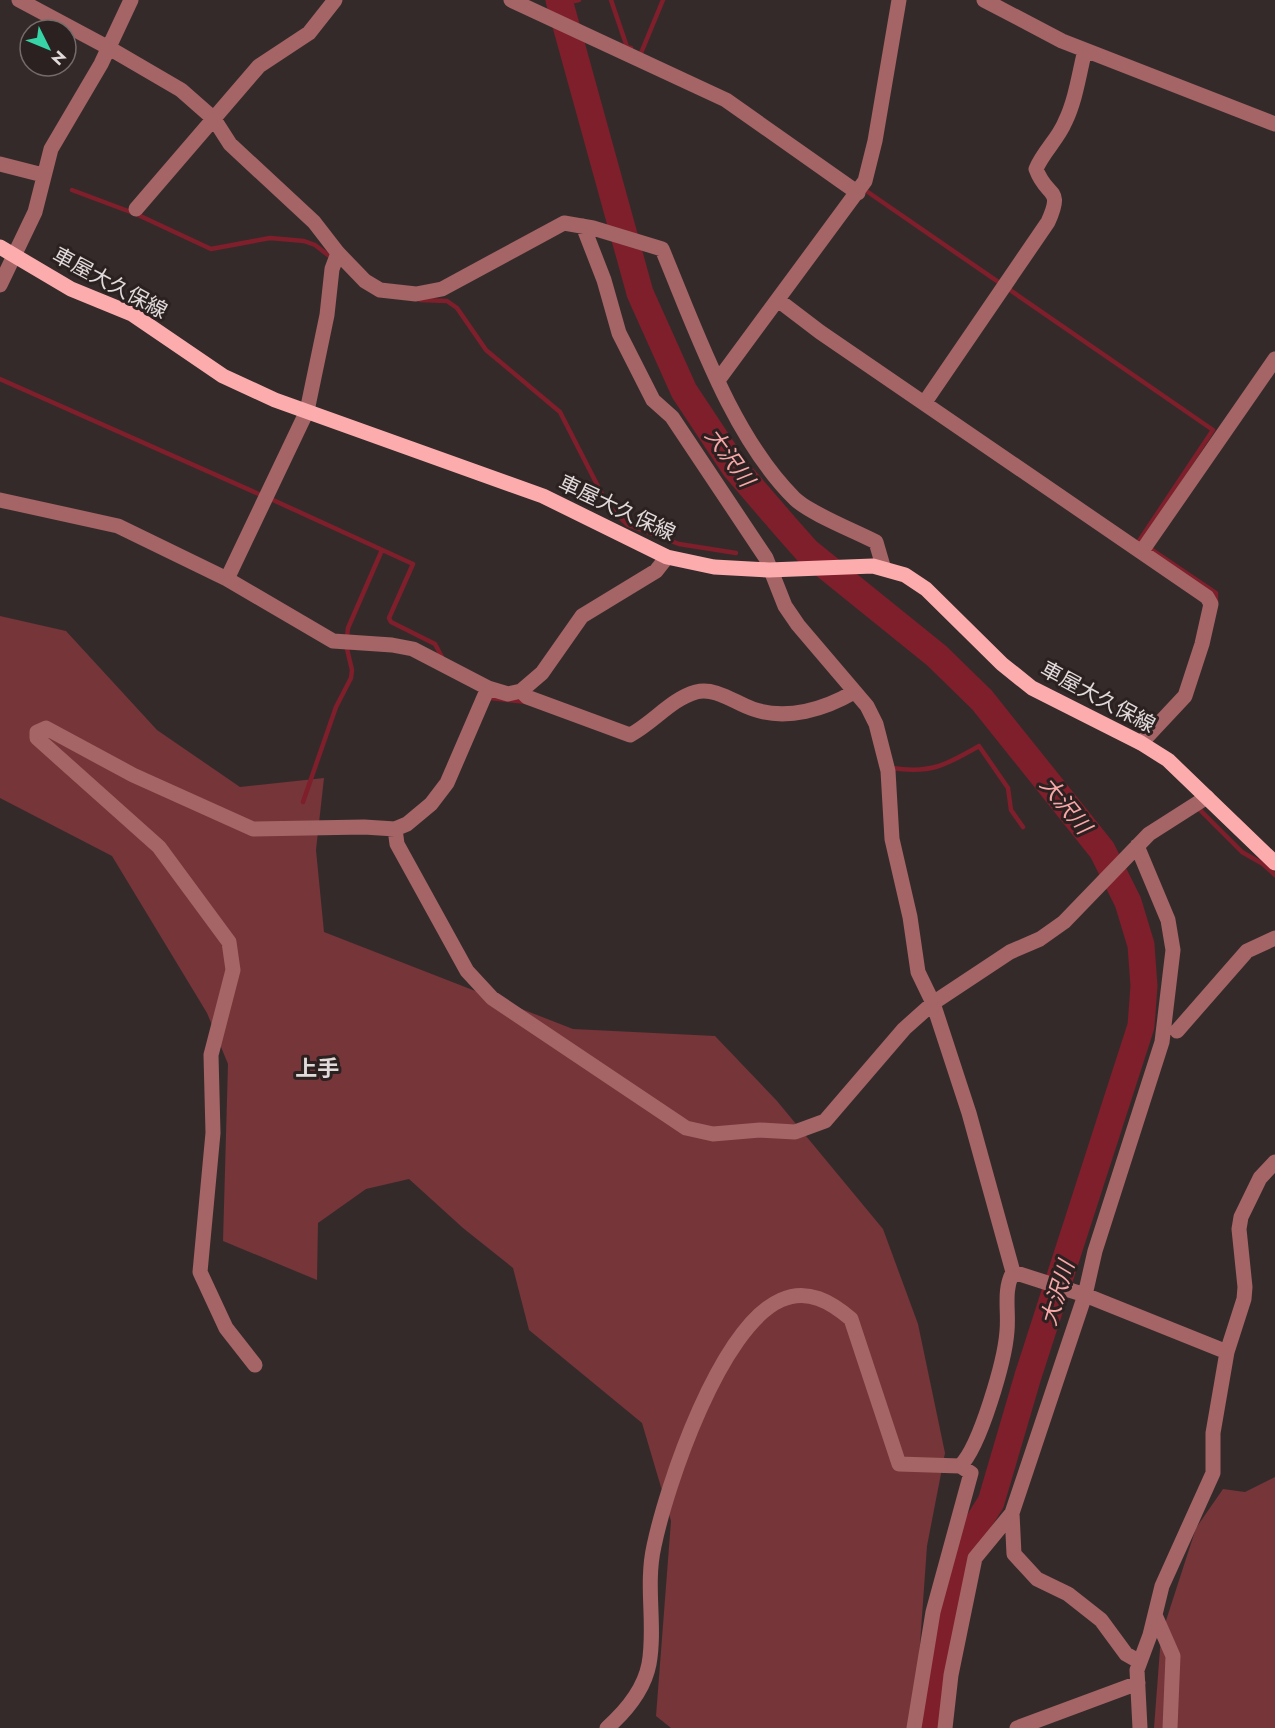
<svg xmlns="http://www.w3.org/2000/svg" width="1275" height="1728" font-family="Jost,'Noto Sans JP',sans-serif">
  <style>
    .green { fill: #753539 }
    .lines { fill: none; stroke-linecap: round; stroke-linejoin: round }
    .stream { stroke: #7e1f2b; stroke-width: 4.5 }
    .river { stroke: #7e1f2b; stroke-width: 27 }
    .minor { stroke: #a56465; stroke-width: 15 }
    .major { stroke: #fdacad; stroke-width: 15 }
    .labels { text-anchor: middle; stroke-width: 6; stroke-linejoin: round; paint-order: stroke }
    .street-label { font-size: 21px; fill: #e1dada; stroke: #2b2121 }
    .water-label { font-size: 22px; font-style: italic; fill: #f8a7a8; stroke: #2b2121 }
    .neighbourhood-label { font-size: 22px; font-weight: bold; fill: #e1dada; stroke: #2b2121 }
  </style>
  <rect width="100%" height="100%" fill="#352a2a"/>
  <!-- green -->
  <path class="green" d="M 0,616 L 66,631 L 157,730 L 240,787 L 324,778 L 316,850 L 324,932 L 573,1029 L 715,1036 L 777,1101 L 883,1229 L 918,1324 L 945,1453 L 927,1546 L 914,1728 L 671,1728 L 656,1716 L 671,1521 L 642,1423 L 529,1330 L 513,1268 L 463,1228 L 409,1179 L 366,1189 L 318,1223 L 317,1280 L 223,1241 L 228,1064 L 207,1013 L 112,856 L 0,798 Z
    M 1275,1477 L 1275,1728 L 1154,1728 L 1161,1636 L 1196,1528 L 1223,1489 L 1245,1492 Z"/>
  <g class="lines">
    <!-- stream -->
    <path class="stream" d="M 611,0 L 627,47 L 631,48
      M 560,4 L 579,0
      M 641,53 L 663,0
      M 862,188 L 1213,430 L 1139,541 L 1216,593 L 1216,603
      M 72,190 L 136,214 L 211,249 L 270,238 L 304,241 L 315,245 L 328,255
      M 420,300 L 447,301 L 457,308 L 486,350 L 560,412 L 608,506 L 628,525 L 679,544 L 736,553
      M 0,379 L 261,495
      M 273,500 L 413,564 L 389,618 L 391,622 L 435,644 L 442,657
      M 347,637 L 348,628 L 382,550
      M 490,698 L 527,702
      M 892,768 C 931,774 946,765 979,746 L 1008,788 L 1011,810 L 1023,827
      M 303,802 L 336,707 L 351,678 L 352,670 L 347,649
      M 1200,810 L 1242,852 L 1263,864 L 1275,875"/>
    <!-- river -->
    <path class="river" d="M 559,0 L 640,293 L 684,391 L 735,468 L 784,525 L 807,551 L 937,656 L 982,700 L 1102,850 L 1128,902 L 1141,945 L 1144,986 L 1141,1026 L 1028,1376 L 991,1502 L 963,1547 L 945,1620 L 930,1728"/>
    <!-- minor -->
    <path class="minor" d="M 19,0 L 109,48 L 181,90 L 214,119 L 230,144 L 314,222 L 338,253 L 365,281 L 380,290 L 416,294 L 442,289 L 564,223 L 593,228 L 662,249 C 696,330 732,437 795,499 C 811,514 855,531 876,542 L 883,566
      M 511,0 L 726,100 L 858,193
      M 984,0 L 1062,41 L 1275,124
      M 0,164 L 43,175
      M 136,209 L 259,66 L 309,33 L 335,0
      M 583,226 L 604,280 L 619,333 L 653,400 L 672,417 L 766,558 L 785,606 L 798,625 L 867,706 L 876,724 L 888,771 L 892,839 L 910,917 L 918,972 L 933,1003 L 969,1113 L 1013,1272 C 1003,1291 1009,1310 1007,1331 C 1005,1360 980,1447 960,1466
      M 0,285 L 35,212 L 51,149 L 101,64 L 131,0
      M 778,300 L 820,332 L 1207,597 L 1211,604 L 1202,644 L 1185,696 L 1141,743
      M 719,379 L 865,181 L 875,141 L 899,0
      M 925,402 L 1048,222 C 1064,186 1047,199 1036,169 C 1043,152 1058,139 1065,122 C 1076,99 1079,74 1085,50
      M 0,500 L 118,526 L 227,579 L 333,641 L 392,645 L 413,649 L 488,688 L 508,694 L 521,691 L 542,673 L 582,616 L 656,571 L 667,557
      M 1142,551 L 1275,359
      M 227,579 L 307,411 L 327,315 L 332,269 L 338,253
      M 521,691 L 527,697 L 630,735 C 653,723 671,699 696,692 C 716,687 735,703 753,709 C 787,721 825,709 854,692
      M 395,829 L 397,844 L 467,971 L 492,998 L 686,1128 L 713,1134 L 760,1130 L 795,1132 L 825,1121 L 904,1029 L 933,1003 L 1010,952 L 1040,939 L 1064,922 L 1149,834 L 1207,797
      M 1177,1031 L 1247,951 L 1275,938
      M 1013,1272 L 1085,1295 L 1227,1352
      M 255,1365 L 226,1328 L 200,1272 L 213,1133 L 211,1055 L 233,970 L 229,942 L 159,847 L 37,738 L 37,732 L 46,728 L 133,775 L 253,829 L 364,827 L 395,829 L 407,824 L 431,804 L 447,783 L 488,688
      M 1012,1513 L 1014,1554 L 1037,1579 L 1068,1594 L 1101,1620 L 1126,1654 L 1140,1662
      M 1155,1615 L 1173,1656 L 1170,1728
      M 607,1728 C 625,1712 644,1690 649,1664 C 656,1625 645,1586 654,1546 C 667,1484 720,1327 781,1300 C 808,1288 831,1302 851,1319 L 899,1464 L 960,1466 L 971,1473 L 933,1612 L 914,1728
      M 945,1728 L 951,1675 L 975,1558 L 1012,1513 L 1085,1295 L 1095,1251 L 1162,1042 L 1173,950 L 1168,920 L 1137,846
      M 1017,1728 L 1138,1683
      M 1140,1728 L 1137,1670 L 1150,1635 L 1162,1586 L 1213,1473 L 1213,1433 L 1227,1352 L 1244,1299 L 1245,1287 L 1239,1229 L 1241,1217 L 1260,1178 L 1275,1162"/>
    <!-- major -->
    <path class="major" d="M 0,247 L 71,289 L 132,314 L 223,376 L 275,400 L 543,496 L 667,557 L 714,567 L 769,570 L 873,566 L 905,575 L 926,589 L 1002,664 L 1032,688 L 1141,743 L 1168,760 L 1275,863"/>
  </g>
  <g class="labels">
    <!-- street labels -->
    <g class="street-label">
      <text transform="translate(110 283) rotate(28)" y="7">車屋大久保線</text>
      <text transform="translate(617 508) rotate(25)" y="7">車屋大久保線</text>
      <text transform="translate(1098 697) rotate(28)" y="7">車屋大久保線</text>
    </g>
    <!-- water labels -->
    <g class="water-label">
      <text transform="translate(730 457) rotate(54)" y="8">大沢川</text>
      <text transform="translate(1066 805) rotate(51)" y="8">大沢川</text>
      <text transform="translate(1057 1293) rotate(-73)" y="8">大沢川</text>
    </g>
    <!-- neighbourhood labels -->
    <g class="neighbourhood-label">
      <text x="317" y="1076">上手</text>
    </g>
  </g>
  <!-- north arrow -->
  <g transform="translate(48 48) rotate(133)"><circle r="28" fill="#2b2121" stroke="#746b6b" stroke-width="1.5"/>
  <path d="M0-4.5L10 22L0 15L-10 22Z" fill="#36d4a7"/>
  <text y="-9" font-size="16" font-weight="bold" text-anchor="middle" fill="#e1dada">N</text>
  </g>
</svg>
